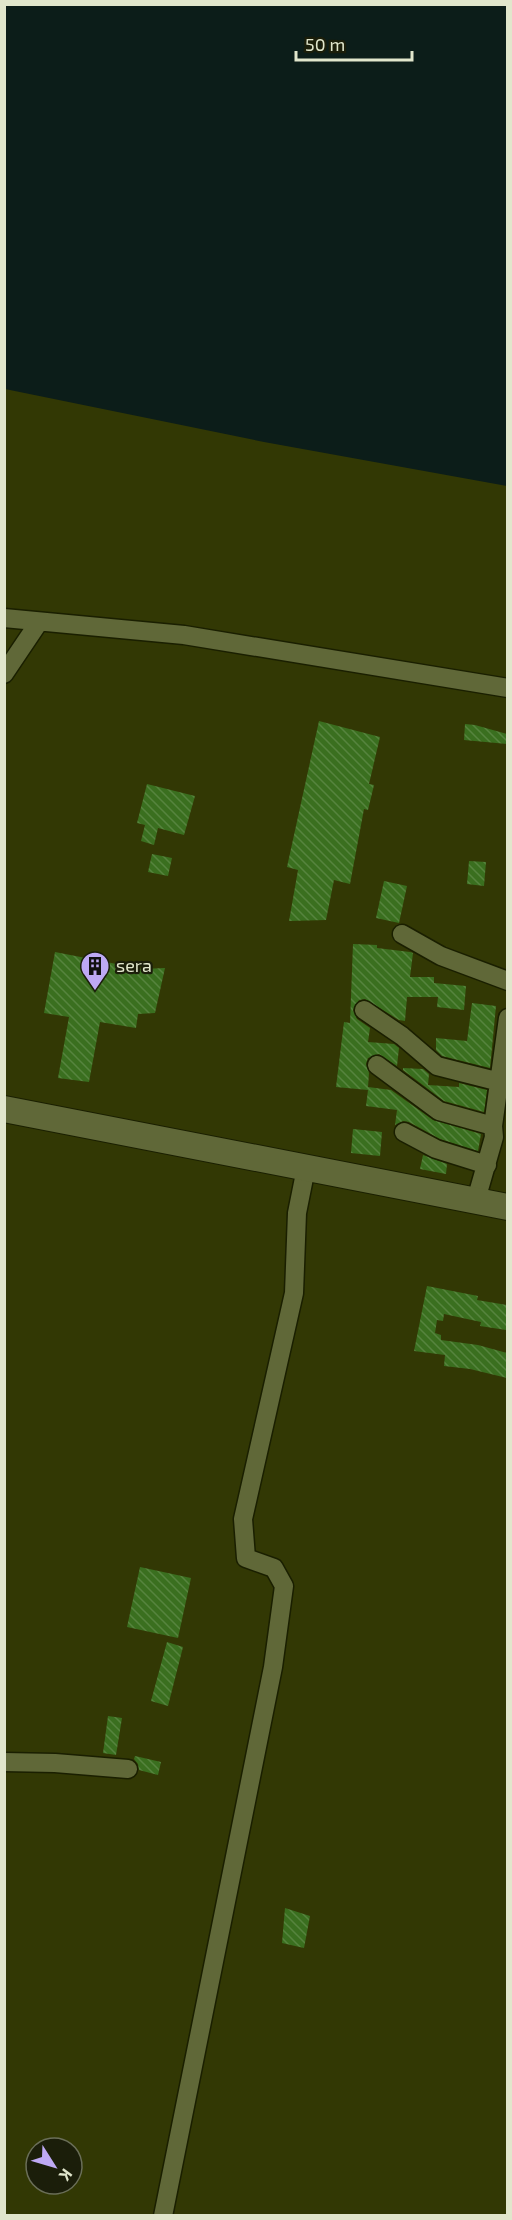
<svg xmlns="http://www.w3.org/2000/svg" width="512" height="2220" font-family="'Exo 2',sans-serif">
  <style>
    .water { fill: #0c1d19 }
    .building { fill: url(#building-back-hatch) }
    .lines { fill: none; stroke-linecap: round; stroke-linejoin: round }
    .minor-casing { stroke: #1a1f00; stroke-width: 21 }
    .secondary-casing { stroke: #1a1f00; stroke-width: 28 }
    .minor { stroke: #606838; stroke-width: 18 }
    .secondary { stroke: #606838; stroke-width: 26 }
    .labels { text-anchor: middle; stroke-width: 4.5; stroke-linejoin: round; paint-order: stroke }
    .poi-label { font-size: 18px; fill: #e1e6cc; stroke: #1b1e0a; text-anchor: start }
  </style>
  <defs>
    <pattern id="building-back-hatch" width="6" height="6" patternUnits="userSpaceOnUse" patternTransform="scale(1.5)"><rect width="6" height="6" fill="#3a6f1f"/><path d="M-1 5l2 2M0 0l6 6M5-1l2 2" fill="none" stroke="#56843e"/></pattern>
  </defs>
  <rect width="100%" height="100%" fill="#323804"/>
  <!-- water -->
  <path class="water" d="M 5,4 L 507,5 L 507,486 L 264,442 L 5,389 Z"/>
  <!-- building -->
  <path class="building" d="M 319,721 L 380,737 L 369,784 L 374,785 L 368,810 L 364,809 L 350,884 L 334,880 L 326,920 L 289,921 L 298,870 L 287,867 Z
    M 465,724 L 475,725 L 507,734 L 507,744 L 464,740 Z
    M 147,784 L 195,796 L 184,835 L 158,828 L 154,845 L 141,841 L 145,825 L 137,823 Z
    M 152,854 L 172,858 L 168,876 L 148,872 Z
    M 469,861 L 486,862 L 484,886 L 467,884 Z
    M 384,881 L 407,886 L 399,923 L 376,918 Z
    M 353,944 L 377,945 L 377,948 L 410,952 L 413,953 L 410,977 L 434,977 L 434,983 L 466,986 L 464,1010 L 437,1007 L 438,997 L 407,997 L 405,1021 L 399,1020 L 365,999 L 359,1000 L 353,1010 L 357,1019 L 370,1028 L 368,1042 L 394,1044 L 399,1048 L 397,1066 L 379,1054 L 368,1058 L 366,1064 L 369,1073 L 368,1087 L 391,1090 L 433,1120 L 481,1134 L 478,1151 L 440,1139 L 409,1122 L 403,1121 L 395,1125 L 397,1110 L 366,1106 L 368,1090 L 336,1087 L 344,1022 L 350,1023 Z
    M 55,952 L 142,969 L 165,968 L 155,1013 L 138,1014 L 136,1028 L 100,1022 L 89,1082 L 58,1078 L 69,1017 L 44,1013 Z
    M 472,1003 L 496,1006 L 490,1068 L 442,1056 L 436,1050 L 436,1038 L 467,1041 Z
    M 403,1068 L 423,1069 L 429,1074 L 428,1085 L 459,1087 L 459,1083 L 487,1090 L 484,1112 L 444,1101 L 403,1070 Z
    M 353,1129 L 382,1132 L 380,1156 L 351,1153 Z
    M 423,1155 L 447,1164 L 446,1174 L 420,1169 Z
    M 427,1286 L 478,1296 L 477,1300 L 507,1305 L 506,1330 L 480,1326 L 481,1322 L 444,1314 L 443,1321 L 437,1320 L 435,1333 L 441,1335 L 441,1340 L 478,1345 L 507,1353 L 507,1378 L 470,1369 L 444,1366 L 445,1355 L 414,1351 Z
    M 140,1567 L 191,1578 L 178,1638 L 127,1627 Z
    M 167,1642 L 183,1647 L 168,1706 L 151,1701 Z
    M 108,1716 L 122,1718 L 116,1755 L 103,1753 Z
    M 135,1756 L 161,1762 L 158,1775 L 139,1770 L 138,1764 L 134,1759 Z
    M 285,1908 L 310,1916 L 304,1948 L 282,1943 Z"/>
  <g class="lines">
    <!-- minor casing -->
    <g class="minor-casing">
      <path id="minor" d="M 4,618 L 184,635 L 508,688
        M 4,674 L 39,622
        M 402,934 L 441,956 L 508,981
        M 364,1010 L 402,1036 L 437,1066 L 500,1082
        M 377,1065 L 439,1111 L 493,1126
        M 404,1132 L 436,1149 L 487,1165
        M 476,1200 L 494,1137 L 493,1126 L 508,1018
        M 4,1762 L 55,1763 L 128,1769
        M 163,2216 L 273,1667 L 284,1586 L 274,1568 L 246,1558 L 243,1519 L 294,1293 L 297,1213 L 306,1168"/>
    </g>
    <!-- secondary casing -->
    <g class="secondary-casing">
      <path id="secondary" d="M 4,1109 L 508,1207"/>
    </g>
    <!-- minor -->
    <use href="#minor" class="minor"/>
    <!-- secondary -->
    <use href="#secondary" class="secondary"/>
  </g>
  <!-- icons -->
  <defs>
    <g id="building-pin" transform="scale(1.5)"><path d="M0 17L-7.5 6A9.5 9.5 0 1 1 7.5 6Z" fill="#bea9f4" stroke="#1b1e0a"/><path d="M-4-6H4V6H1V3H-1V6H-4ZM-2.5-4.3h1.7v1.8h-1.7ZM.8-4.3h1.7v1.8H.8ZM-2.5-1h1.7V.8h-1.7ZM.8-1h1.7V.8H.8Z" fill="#111"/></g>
  </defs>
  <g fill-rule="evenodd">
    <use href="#building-pin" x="95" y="966"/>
  </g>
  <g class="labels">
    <!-- poi labels -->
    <g class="poi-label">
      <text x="116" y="972">sera</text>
    </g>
  </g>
  <!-- border -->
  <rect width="512" height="2220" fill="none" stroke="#e1e6cc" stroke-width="12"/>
  <!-- north arrow -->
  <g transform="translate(54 2166) rotate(127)"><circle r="28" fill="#1b1e0a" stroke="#6a6e58" stroke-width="1.5"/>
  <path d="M0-4.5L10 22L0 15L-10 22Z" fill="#bea9f4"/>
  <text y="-9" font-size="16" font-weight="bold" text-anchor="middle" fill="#e1e6cc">K</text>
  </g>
  <!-- scale -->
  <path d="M296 51v9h116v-9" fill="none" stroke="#e1e6cc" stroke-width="3"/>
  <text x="305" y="51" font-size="18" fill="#e1e6cc" stroke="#1b1e0a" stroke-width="4.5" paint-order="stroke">50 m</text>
</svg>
